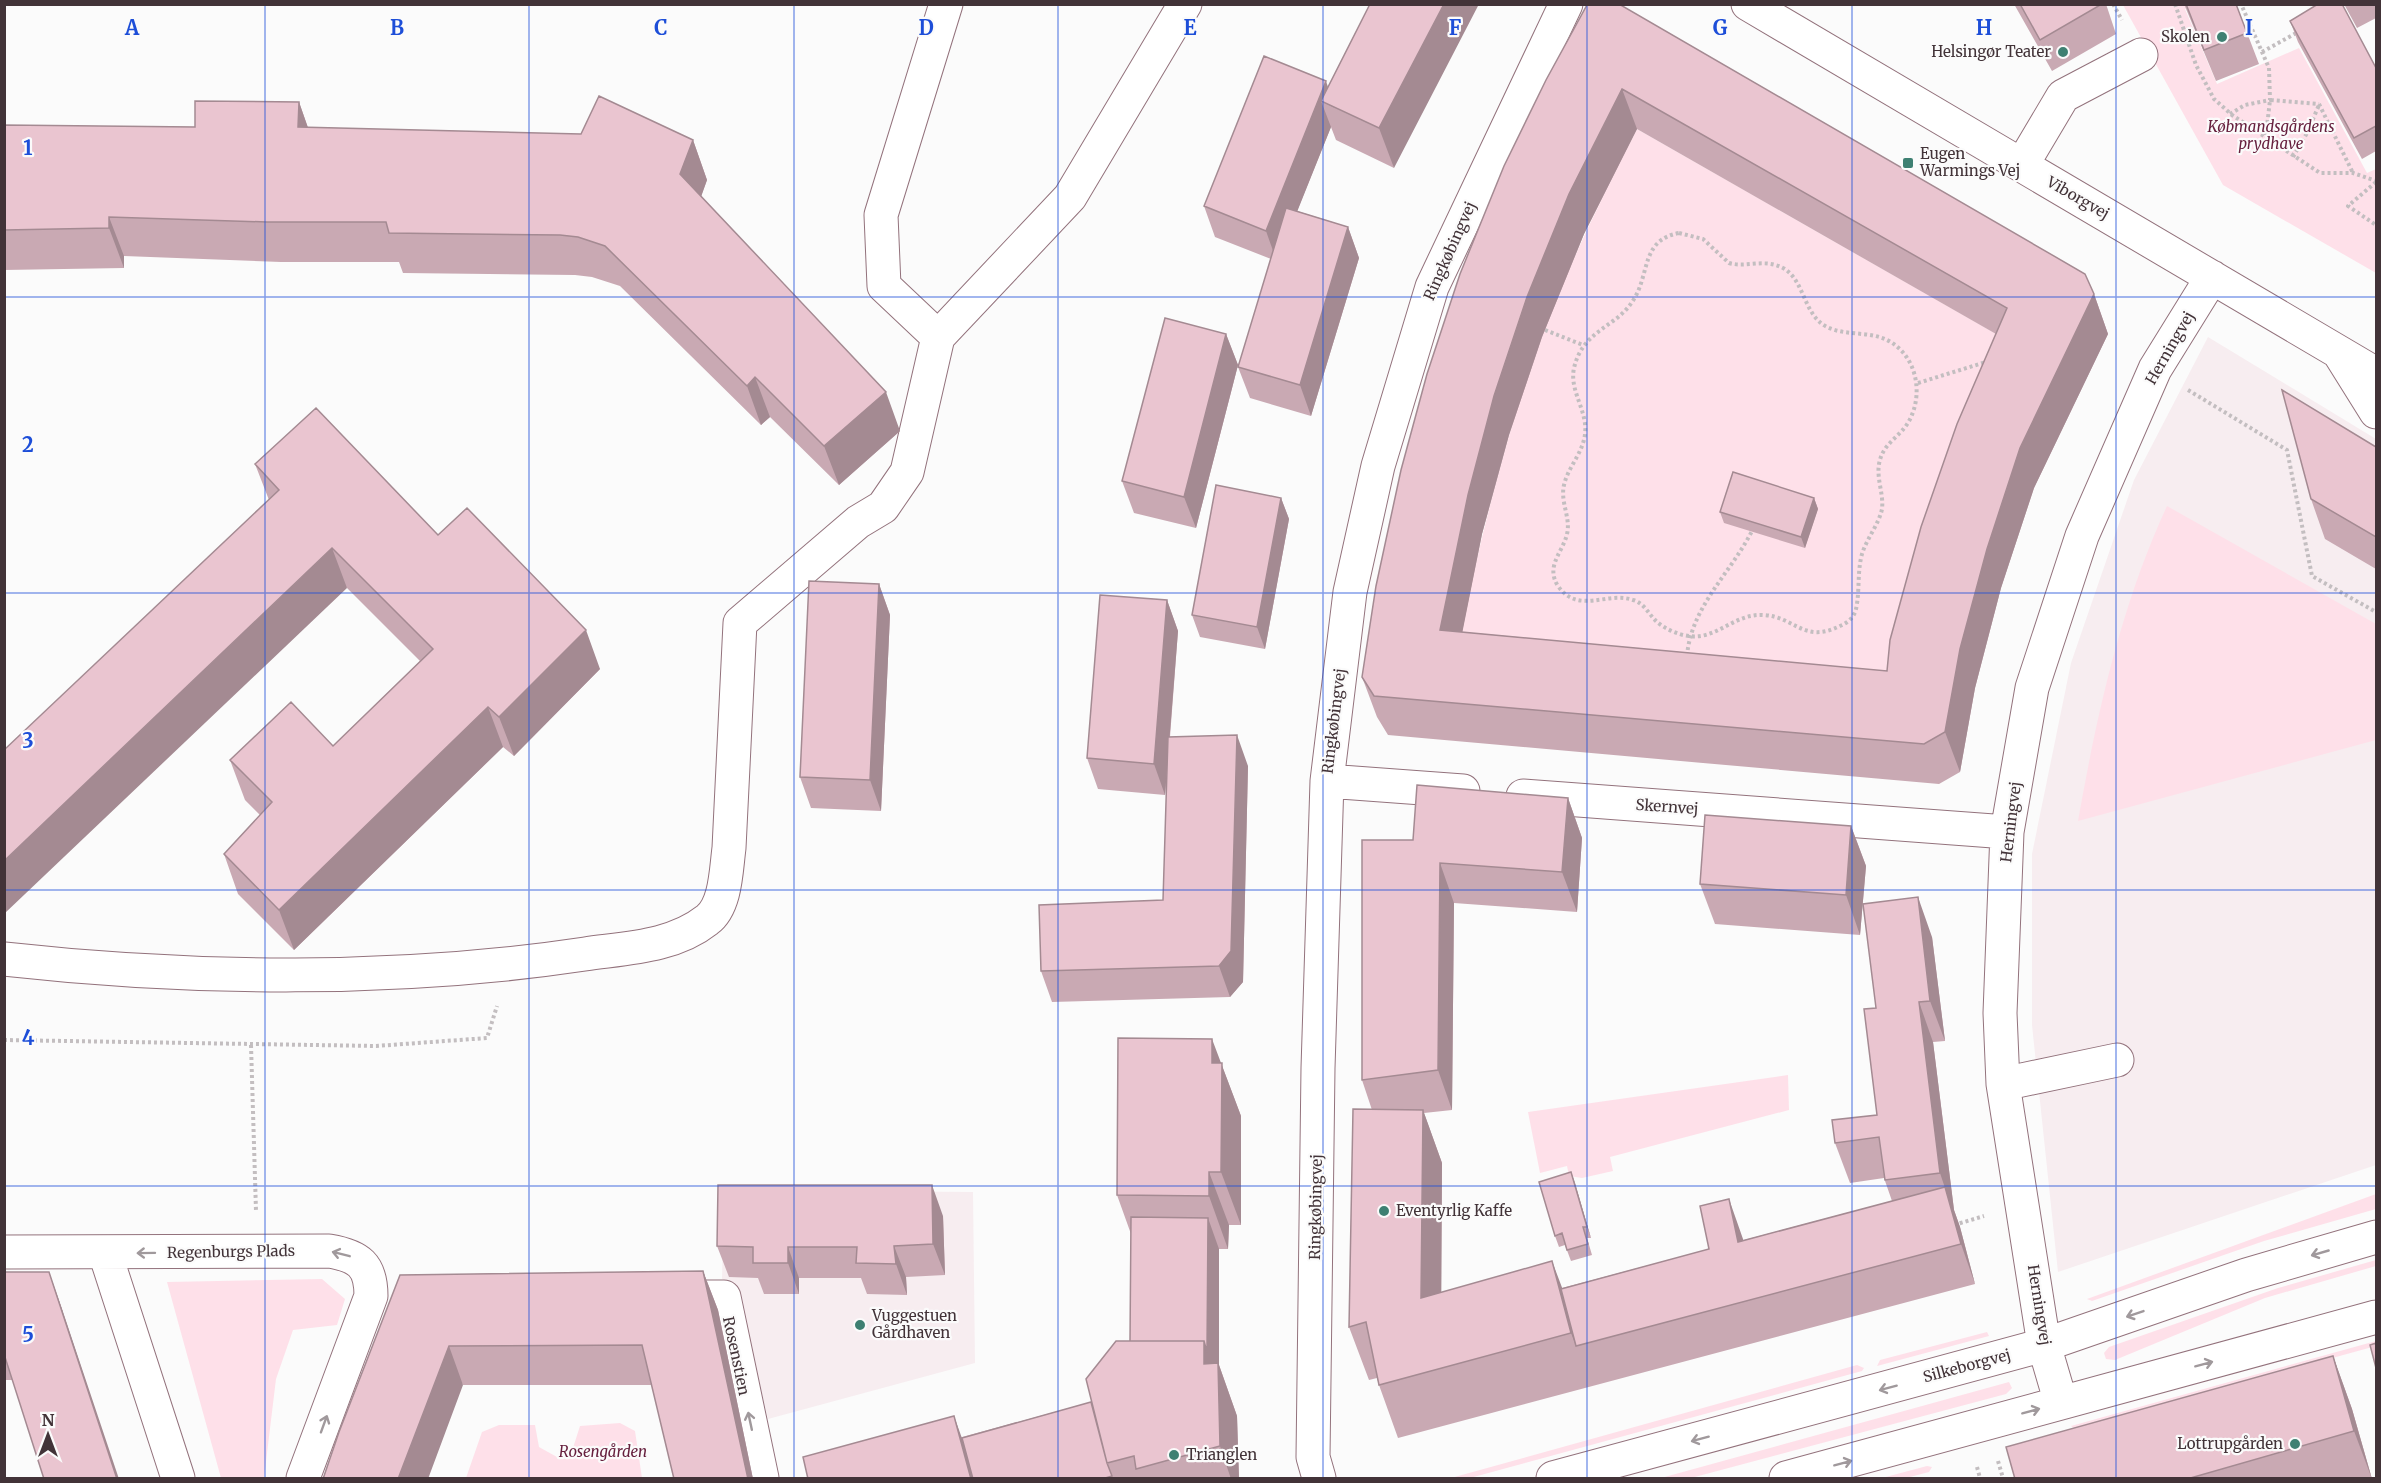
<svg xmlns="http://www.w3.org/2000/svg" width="2381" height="1483" font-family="Merriweather,serif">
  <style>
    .built { fill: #f7edf0 }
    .green { fill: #fee0e9 }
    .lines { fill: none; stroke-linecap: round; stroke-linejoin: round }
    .minor-casing { stroke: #93727c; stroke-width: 35 }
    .path { stroke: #c3bec0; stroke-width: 4; stroke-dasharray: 3 3; stroke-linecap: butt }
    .minor { stroke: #fff; stroke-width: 33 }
    .wall { fill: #c9a9b3; fill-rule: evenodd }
    .shaded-wall { fill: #a48a92 }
    .building { fill: #eac5d0; stroke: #a48a92; stroke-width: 1.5; fill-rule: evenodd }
    .oneway { stroke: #a0999c }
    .grid { fill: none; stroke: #1d4ed8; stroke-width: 1.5; stroke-opacity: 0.55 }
    .poi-dot { fill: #3e8072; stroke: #fbfbfb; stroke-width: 2 }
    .labels { text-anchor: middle; stroke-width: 4.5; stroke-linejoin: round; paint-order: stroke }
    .poi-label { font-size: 15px; fill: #423338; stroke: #fbfbfb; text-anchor: start }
    .park-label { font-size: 15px; font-style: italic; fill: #66203e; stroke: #fbfbfb }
    .street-label { font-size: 15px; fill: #423338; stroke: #fbfbfb }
    .grid-label { font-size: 20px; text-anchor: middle; font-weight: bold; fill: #1d4ed8; stroke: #fbfbfb; stroke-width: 4.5; stroke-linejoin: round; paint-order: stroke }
  </style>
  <rect width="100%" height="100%" fill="#fbfbfb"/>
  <!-- built -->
  <path class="built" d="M 2208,337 L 2376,439 L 2376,1165 L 2058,1272 L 2032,1025 L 2032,854 L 2071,663 L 2134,480 Z
    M 724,1190 L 973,1192 L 975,1363 L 768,1419 L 737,1286 L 722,1279 Z"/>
  <!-- green -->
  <path class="green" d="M 2123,5 L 2195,5 L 2185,9 L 2217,84 L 2299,48 L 2367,173 L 2376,169 L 2376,273 L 2223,185 Z
    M 1637,129 L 2021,348 L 1904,679 L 1460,634 C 1482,533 1506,432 1542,336 C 1569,264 1602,197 1637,129 Z
    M 2167,506 L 2376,624 L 2376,740 L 2078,821 C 2097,714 2121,605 2167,506 Z
    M 1788,1075 L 1789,1110 L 1610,1157 L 1613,1171 L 1582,1178 L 1569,1176 L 1567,1166 L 1540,1173 L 1528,1112 Z
    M 2376,1194 L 2376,1209 L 2264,1241 L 2092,1301 L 2087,1299 Z
    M 2376,1260 L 2376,1266 L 2265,1298 L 2115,1360 L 2106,1359 L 2104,1353 L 2109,1347 L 2278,1288 Z
    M 322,1279 L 345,1299 L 337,1325 L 293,1330 L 276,1379 L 264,1478 L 221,1478 L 167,1282 Z
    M 1987,1332 L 1989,1336 L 1877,1366 L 1880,1360 Z
    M 2376,1341 L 2376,1346 L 2075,1429 L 2071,1426 Z
    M 1857,1365 L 1864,1368 L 1862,1371 L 1470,1478 L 1451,1478 Z
    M 2009,1382 L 2012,1388 L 2006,1394 L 1691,1478 L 1661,1478 Z
    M 620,1423 L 635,1431 L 642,1478 L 466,1478 L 482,1432 L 499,1425 L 535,1425 L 539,1447 L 557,1457 L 572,1451 L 580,1426 Z
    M 1927,1466 L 1932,1467 L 1929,1472 L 1906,1478 L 1882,1478 Z"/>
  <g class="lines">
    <!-- minor casing -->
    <g class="minor-casing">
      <path id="minor" d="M 1748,4 L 2376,374
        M 2022,165 L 2063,96 L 2141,55
        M 938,337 L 884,286 L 881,215 L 946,4
        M 2341,356 L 2376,412
        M 1327,781 L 1463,791
        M 1523,796 L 2007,832
        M 4,959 C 193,980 398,982 585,954 C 626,948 673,947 707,920 C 726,906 726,870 729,848 L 740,623 L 858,522 L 883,507 L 907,472 L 938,337 L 1070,197 L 1185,4
        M 2003,1084 L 2117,1060
        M 4,1252 L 329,1251 C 359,1256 371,1265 371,1296 L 303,1478
        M 105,1253 L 178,1478
        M 668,1297 L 724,1297 L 762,1478
        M 2061,1403 L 2044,1345 L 2003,1084 L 2000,1013 L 2007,832 L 2032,688 L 2082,536 L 2155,369 L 2212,277
        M 1319,1478 L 1313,1457 L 1318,1068 L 1327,781 L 1350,592 L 1378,466 L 1432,287 L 1566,4
        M 1553,1478 L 2044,1345 L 2246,1275 L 2376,1237
        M 1786,1478 L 2376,1317"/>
    </g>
    <!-- path -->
    <path class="path" d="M 2113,4 L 2122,20
      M 2175,4 L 2196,65 L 2214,99 L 2232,115 L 2320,173 L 2353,173 L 2376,181
      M 2262,52 L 2298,32
      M 2319,104 L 2353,173
      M 2230,114 L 2245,105 L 2270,100 L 2269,68 L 2241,4
      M 2266,135 L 2270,100 L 2319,104
      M 2293,157 L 2307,133 L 2319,105
      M 2376,182 L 2348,206 L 2376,225
      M 1679,233 L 1703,239 L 1729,263 C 1747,268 1764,258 1783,268 C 1805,280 1803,315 1827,327 C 1845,336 1869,331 1887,340 C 1917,355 1924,394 1909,421 C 1901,436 1884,443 1880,460 C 1875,476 1884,493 1882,509 C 1879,524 1867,538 1862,554 C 1857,572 1860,591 1856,609 C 1854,618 1847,623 1840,626 C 1804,644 1795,617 1764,615 C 1734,613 1717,640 1689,636 C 1678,635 1663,628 1655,620 C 1648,613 1644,603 1633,600 C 1607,591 1578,615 1558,586 C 1545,566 1563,552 1567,534 C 1571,518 1560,502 1564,485 C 1568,467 1583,453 1585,434 C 1588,411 1569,391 1574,368 C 1583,329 1617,328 1634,299 C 1650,273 1641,240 1679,233 Z
      M 1545,330 L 1583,345
      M 1918,383 L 1986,362
      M 2188,390 L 2287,450 L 2312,576 L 2376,612
      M 1687,656 C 1691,607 1730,574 1752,531
      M 4,1040 L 376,1046 L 487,1038 L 497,1006
      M 251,1045 L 256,1211
      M 1954,1225 L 1984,1216
      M 1998,1461 L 2003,1478
      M 1977,1467 L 1980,1478"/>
    <!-- minor -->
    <use href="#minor" class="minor"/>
  </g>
  <!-- wall -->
  <path class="wall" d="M 1370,4 L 1394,168 L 1336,140 L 1331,127 L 1297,211 L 1348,227 L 1359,258 L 1311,416 L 1250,398 L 1238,367 L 1271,259 L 1215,237 L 1204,206 L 1328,87 Z
    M 2014,4 L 2106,4 L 2116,34 L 2052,71 Z
    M 2184,4 L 2236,4 L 2259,64 L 2216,81 Z
    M 2344,4 L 2376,4 L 2376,18 L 2357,28 Z
    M 1587,5 L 2094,294 L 2108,334 L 2034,488 L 2001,588 L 1975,688 L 1960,772 L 1939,784 L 1388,735 L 1377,717 L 1362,677 ZM 1637,129 L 1996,334 L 1887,671 L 1462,632 L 1482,534 L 1509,435 L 1542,337 L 1584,234 Z
    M 2290,21 L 2376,68 L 2376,151 L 2362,159 L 2298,42 Z
    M 299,102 L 308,128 L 693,140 L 707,180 L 701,196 L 900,431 L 839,485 L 770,417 L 761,425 L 620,286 L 592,277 L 575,275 L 403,273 L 399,262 L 281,262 L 124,256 L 124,268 L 4,270 L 4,125 L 195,127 Z
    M 1226,334 L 1238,365 L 1196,528 L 1134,513 L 1122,481 Z
    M 2376,447 L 2376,569 L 2325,539 L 2311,499 Z
    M 255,464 L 438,535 L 600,669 L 514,756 L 503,747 L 294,950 L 238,894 L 224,854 L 260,815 L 245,800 L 230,760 L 333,746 L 420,661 L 347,588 L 269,500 Z
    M 1281,498 L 1289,519 L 1265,649 L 1200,637 L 1192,615 Z
    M 1814,498 L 1818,509 L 1805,548 L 1724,523 L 1720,512 Z
    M 879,584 L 890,615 L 881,811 L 811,808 L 800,777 Z
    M 1167,600 L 1178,631 L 1170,737 L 1248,766 L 1243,982 L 1230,997 L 1052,1002 L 1041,971 L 1163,900 L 1167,776 L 1165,795 L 1098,789 L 1087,758 Z
    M 1568,798 L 1582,838 L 1577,912 L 1454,903 L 1452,1110 L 1424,1113 L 1442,1163 L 1441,1292 L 1562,1288 L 1892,1201 L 1884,1178 L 1850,1183 L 1835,1143 L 1877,1115 L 1876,1008 L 1932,937 L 1945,1041 L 1933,1042 L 1954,1210 L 1960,1227 L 1975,1284 L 1398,1438 L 1379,1385 L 1377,1378 L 1369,1380 L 1349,1327 L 1372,1110 L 1362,1080 L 1413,840 Z
    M 1851,826 L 1866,866 L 1860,935 L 1715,924 L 1700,884 Z
    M 1221,1063 L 1241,1116 L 1241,1225 L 1229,1225 L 1228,1249 L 1219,1249 L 1219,1365 L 1237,1416 L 1239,1479 L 808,1479 L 1091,1402 L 1130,1341 L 1131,1234 L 1117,1195 Z
    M 1571,1172 L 1591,1238 L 1587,1238 L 1592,1255 L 1571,1261 L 1565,1245 L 1559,1247 L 1555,1236 Z
    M 943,1216 L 945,1275 L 906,1277 L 907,1295 L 867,1294 L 861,1278 L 799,1278 L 799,1294 L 764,1294 L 758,1278 L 729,1277 L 717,1246 Z
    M 703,1271 L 718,1310 L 753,1479 L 674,1479 L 652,1385 L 463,1385 L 400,1275 Z
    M 4,1272 L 49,1272 L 63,1312 L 13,1380 L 4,1380 Z
    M 2333,1356 L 2352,1409 L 2372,1479 L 2015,1479 Z"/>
  <!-- shaded-wall -->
  <path class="shaded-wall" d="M 1444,4 L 1479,4 L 1394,168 L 1379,128 Z
    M 1326,81 L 1335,108 L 1321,101 L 1331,127 L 1277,262 L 1266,231 Z
    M 1622,89 L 1637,129 L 1584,234 L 1542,337 L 1509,435 L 1482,534 L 1455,669 L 1440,630 L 1468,495 L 1494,396 L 1527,297 L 1569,194 Z
    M 299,102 L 313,142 L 298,127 Z
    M 693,140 L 707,180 L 695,214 L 680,174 Z
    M 109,217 L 124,256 L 124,268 L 109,228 Z
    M 1348,227 L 1359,258 L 1311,416 L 1300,385 Z
    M 2094,294 L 2108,334 L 2034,488 L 2001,588 L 1975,688 L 1960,772 L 1945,732 L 1960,649 L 1987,549 L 2020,448 Z
    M 1226,334 L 1238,365 L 1196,528 L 1184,497 Z
    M 755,377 L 770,417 L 761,425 L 747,386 Z
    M 886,392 L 900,431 L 839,485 L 824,446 Z
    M 1281,498 L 1289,519 L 1265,649 L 1257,627 Z
    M 1814,498 L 1818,509 L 1805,548 L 1801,537 Z
    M 332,548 L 347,588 L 4,914 L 4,861 Z
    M 879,584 L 890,615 L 881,811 L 870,780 Z
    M 1167,600 L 1178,631 L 1165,795 L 1154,764 Z
    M 586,630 L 600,669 L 514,756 L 499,717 Z
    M 488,707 L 503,747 L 294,950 L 279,910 Z
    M 1237,735 L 1248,766 L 1243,982 L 1230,997 L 1219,966 Z
    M 1568,798 L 1582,838 L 1577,912 L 1562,872 Z
    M 1851,826 L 1866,866 L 1860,935 L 1846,895 Z
    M 1440,863 L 1454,903 L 1452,1110 L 1438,1070 Z
    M 1918,897 L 1932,937 L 1945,1041 L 1930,1001 Z
    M 1919,1002 L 1933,1042 L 1954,1210 L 1960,1227 L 1975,1284 L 1961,1244 L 1947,1194 L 1940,1173 Z
    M 1212,1039 L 1241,1116 L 1241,1225 L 1221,1172 L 1212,1063 Z
    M 1423,1110 L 1442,1163 L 1441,1351 L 1421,1298 Z
    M 1209,1172 L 1229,1225 L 1228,1249 L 1209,1196 Z
    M 1571,1172 L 1575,1183 L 1591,1238 L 1587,1227 Z
    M 932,1185 L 943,1216 L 945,1275 L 933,1244 Z
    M 1729,1199 L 1743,1239 L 1752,1282 L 1738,1242 Z
    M 1208,1218 L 1219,1249 L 1219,1365 L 1237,1416 L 1239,1479 L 1231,1479 L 1220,1446 L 1204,1364 L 1204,1341 Z
    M 894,1246 L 906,1277 L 907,1295 L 896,1264 Z
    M 788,1247 L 799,1278 L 799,1294 L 788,1263 Z
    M 1552,1261 L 1572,1314 L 1576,1346 L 1571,1333 Z
    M 703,1271 L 718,1310 L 753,1479 L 748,1479 Z
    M 49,1272 L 63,1312 L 119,1479 L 117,1479 Z
    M 449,1346 L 463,1385 L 428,1479 L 398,1479 Z
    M 2333,1356 L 2352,1409 L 2372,1479 L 2354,1431 Z
    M 954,1416 L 973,1469 L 976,1479 L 971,1479 Z"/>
  <!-- building -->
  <path class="building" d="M 1370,4 L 1444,4 L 1379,128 L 1321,101 Z
    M 1591,4 L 1619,4 L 2085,274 L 2094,294 L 2020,448 L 1987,549 L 1960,649 L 1945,732 L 1924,744 L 1374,696 L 1362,677 L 1376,586 L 1401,470 L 1427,374 L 1460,274 L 1504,166 L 1546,80 L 1587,5 ZM 1622,89 L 2007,308 L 1957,424 L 1921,527 L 1890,640 L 1887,671 L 1440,630 L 1468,495 L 1494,396 L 1527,297 L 1569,194 Z
    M 2020,4 L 2102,4 L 2040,40 Z
    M 2186,4 L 2236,4 L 2247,33 L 2204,50 Z
    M 2318,4 L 2342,4 L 2376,68 L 2376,126 L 2354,138 L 2290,21 Z
    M 1264,56 L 1326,81 L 1266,231 L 1204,206 Z
    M 599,96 L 693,140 L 680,174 L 886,392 L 824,446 L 755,377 L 747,386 L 605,246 L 578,237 L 560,235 L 389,233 L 386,222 L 267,222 L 109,217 L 109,228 L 4,230 L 4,125 L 195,127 L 195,101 L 299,102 L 298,127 L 581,134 Z
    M 1286,208 L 1348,227 L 1300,385 L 1238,367 Z
    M 1165,318 L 1226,334 L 1184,497 L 1122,481 Z
    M 2282,390 L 2376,447 L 2376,537 L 2311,499 Z
    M 316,408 L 438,535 L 467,508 L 586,630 L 499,717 L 488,707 L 279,910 L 224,854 L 272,802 L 230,760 L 291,702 L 333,746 L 433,649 L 332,548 L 4,861 L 4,750 L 279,490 L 255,464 Z
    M 1733,472 L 1814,498 L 1801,537 L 1720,512 Z
    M 1216,485 L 1281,498 L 1257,627 L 1192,615 Z
    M 809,581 L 879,584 L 870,780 L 800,777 Z
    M 1100,595 L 1167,600 L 1154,764 L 1087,758 Z
    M 1237,735 L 1231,951 L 1219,966 L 1041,971 L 1039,905 L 1163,900 L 1168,737 Z
    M 1417,785 L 1568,798 L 1562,872 L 1440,863 L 1438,1070 L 1362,1080 L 1362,840 L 1413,840 Z
    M 1705,815 L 1851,826 L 1846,895 L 1700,884 Z
    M 1918,897 L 1930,1001 L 1919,1002 L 1940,1173 L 1885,1180 L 1879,1137 L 1835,1143 L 1832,1120 L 1877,1115 L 1864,1009 L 1876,1008 L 1863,904 Z
    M 1118,1038 L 1212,1039 L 1212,1063 L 1222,1063 L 1221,1172 L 1209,1172 L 1209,1196 L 1117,1195 Z
    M 1353,1109 L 1423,1110 L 1421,1298 L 1552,1261 L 1571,1333 L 1379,1385 L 1366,1322 L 1349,1327 Z
    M 1571,1172 L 1587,1227 L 1583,1227 L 1588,1244 L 1567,1250 L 1562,1233 L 1555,1236 L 1539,1182 Z
    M 718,1185 L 932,1185 L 933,1244 L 894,1246 L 896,1264 L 856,1263 L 857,1247 L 788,1247 L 788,1263 L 753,1263 L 753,1247 L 717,1246 Z
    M 1945,1187 L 1961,1244 L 1576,1346 L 1561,1289 L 1709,1249 L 1700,1206 L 1729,1199 L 1738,1242 Z
    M 1131,1217 L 1208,1218 L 1207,1352 L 1204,1341 L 1130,1341 Z
    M 703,1271 L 748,1479 L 674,1479 L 642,1345 L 449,1346 L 398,1479 L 323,1479 L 339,1432 L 400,1275 Z
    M 4,1272 L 49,1272 L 117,1479 L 44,1479 L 4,1354 Z
    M 1116,1341 L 1204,1341 L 1204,1364 L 1218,1363 L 1220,1446 L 1136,1469 L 1134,1456 L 1107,1463 L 1086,1379 Z
    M 2376,1343 L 2376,1368 L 2370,1345 Z
    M 2333,1356 L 2354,1431 L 2187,1479 L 2015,1479 L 2006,1447 Z
    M 1091,1402 L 1107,1463 L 1112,1476 L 1102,1479 L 973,1479 L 962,1438 Z
    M 954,1416 L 971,1479 L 808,1479 L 803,1457 Z"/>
  <!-- one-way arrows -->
  <defs><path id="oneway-shaft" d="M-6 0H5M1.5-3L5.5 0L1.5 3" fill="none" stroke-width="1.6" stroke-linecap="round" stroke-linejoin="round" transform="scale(1.5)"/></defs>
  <g class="oneway">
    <use href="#oneway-shaft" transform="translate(146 1253) rotate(179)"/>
    <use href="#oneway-shaft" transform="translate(2320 1253) rotate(164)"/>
    <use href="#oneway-shaft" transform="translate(341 1254) rotate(-166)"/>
    <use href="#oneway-shaft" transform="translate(2135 1314) rotate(161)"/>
    <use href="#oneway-shaft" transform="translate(2204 1364) rotate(-15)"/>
    <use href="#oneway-shaft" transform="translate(1888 1388) rotate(165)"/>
    <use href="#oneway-shaft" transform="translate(2031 1411) rotate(-15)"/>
    <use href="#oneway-shaft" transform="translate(750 1421) rotate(-102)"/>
    <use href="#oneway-shaft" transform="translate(324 1424) rotate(-70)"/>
    <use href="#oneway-shaft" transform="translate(1700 1439) rotate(165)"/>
    <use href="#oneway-shaft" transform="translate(1843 1463) rotate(-15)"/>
  </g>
  <!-- grid -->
  <path class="grid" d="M 265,4 L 265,1478M 529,4 L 529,1478M 794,4 L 794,1478M 1058,4 L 1058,1478M 1323,4 L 1323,1478M 1587,4 L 1587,1478M 1852,4 L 1852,1478M 2116,4 L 2116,1478M 4,297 L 2376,297M 4,593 L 2376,593M 4,890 L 2376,890M 4,1186 L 2376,1186"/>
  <!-- markers -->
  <g class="poi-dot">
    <circle cx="2222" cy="37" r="6"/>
    <circle cx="2063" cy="52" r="6"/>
    <rect x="1902" y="157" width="12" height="12" rx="3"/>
    <circle cx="1384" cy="1211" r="6"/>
    <circle cx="860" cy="1325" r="6"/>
    <circle cx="2295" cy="1444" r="6"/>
    <circle cx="1174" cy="1455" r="6"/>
  </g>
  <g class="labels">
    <!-- poi labels -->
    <g class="poi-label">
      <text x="2210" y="42" text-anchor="end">Skolen</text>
      <text x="2051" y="57" text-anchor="end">Helsingør Teater</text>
      <text x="1920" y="159">Eugen<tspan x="1920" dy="17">Warmings Vej</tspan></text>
      <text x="1396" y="1216">Eventyrlig Kaffe</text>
      <text x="872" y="1321">Vuggestuen<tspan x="872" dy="17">Gårdhaven</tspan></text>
      <text x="2283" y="1449" text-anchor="end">Lottrupgården</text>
      <text x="1186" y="1460">Trianglen</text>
    </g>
    <!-- park labels -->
    <g class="park-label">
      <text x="2271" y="132">Købmandsgårdens<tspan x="2271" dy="17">prydhave</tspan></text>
      <text x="603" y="1457">Rosengården</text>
    </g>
    <!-- street labels -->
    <g class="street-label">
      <text transform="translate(2078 198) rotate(30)" y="5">Viborgvej</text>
      <text transform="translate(1450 251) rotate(-66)" y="5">Ringkøbingvej</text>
      <text transform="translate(2170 348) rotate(-60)" y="5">Herningvej</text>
      <text transform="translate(1334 721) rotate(-83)" y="5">Ringkøbingvej</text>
      <text transform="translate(1667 807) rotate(4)" y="5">Skernvej</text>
      <text transform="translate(2011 822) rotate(-83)" y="5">Herningvej</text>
      <text transform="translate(1316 1207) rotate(-89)" y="5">Ringkøbingvej</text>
      <text transform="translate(231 1252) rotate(-1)" y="5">Regenburgs Plads</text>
      <text transform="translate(2039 1305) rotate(81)" y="5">Herningvej</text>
      <text transform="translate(736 1356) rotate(78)" y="5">Rosenstien</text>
      <text transform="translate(1967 1366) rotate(-15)" y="5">Silkeborgvej</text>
    </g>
  </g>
  <g class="grid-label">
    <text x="132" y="35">A</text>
    <text x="397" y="35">B</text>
    <text x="661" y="35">C</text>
    <text x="926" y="35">D</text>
    <text x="1190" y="35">E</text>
    <text x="1455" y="35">F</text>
    <text x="1720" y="35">G</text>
    <text x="1984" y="35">H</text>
    <text x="2249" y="35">I</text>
    <text x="28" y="155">1</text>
    <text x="28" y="452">2</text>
    <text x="28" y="748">3</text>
    <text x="28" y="1045">4</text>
    <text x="28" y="1342">5</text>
  </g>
  <!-- border -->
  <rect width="2381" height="1483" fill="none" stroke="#423338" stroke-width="12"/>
  <!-- north arrow -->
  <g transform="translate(48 1435)" stroke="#fbfbfb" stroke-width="4.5" paint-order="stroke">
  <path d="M0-4.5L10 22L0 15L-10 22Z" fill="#423338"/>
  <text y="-9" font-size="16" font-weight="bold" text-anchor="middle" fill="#423338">N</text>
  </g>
</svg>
